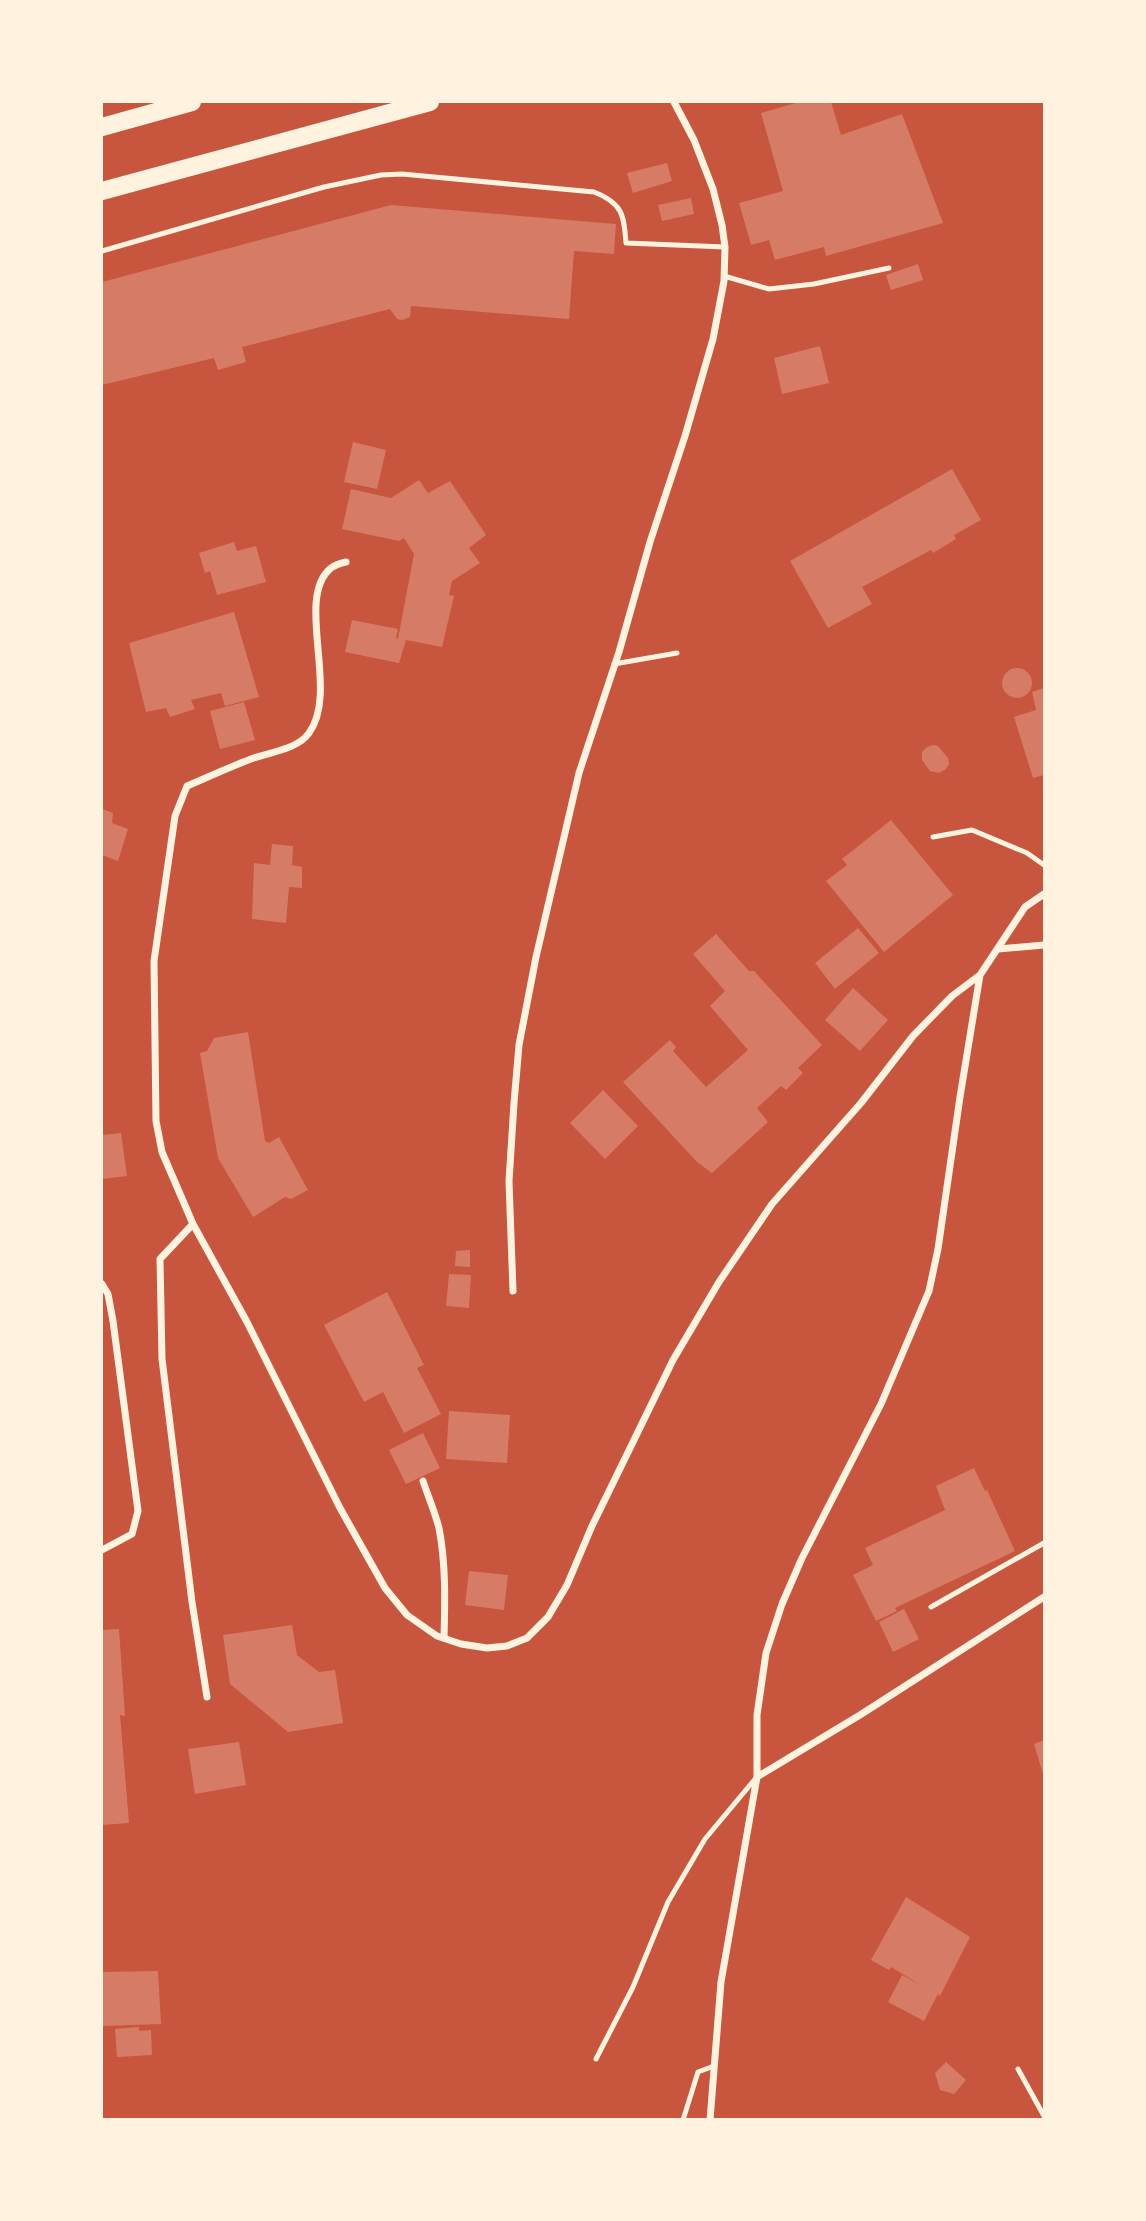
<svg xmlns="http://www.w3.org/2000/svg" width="1146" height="2221" font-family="'IBM Plex Sans',sans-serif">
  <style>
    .building { fill: #d67c66 }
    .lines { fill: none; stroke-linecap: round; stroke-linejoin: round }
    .service { stroke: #fff3e0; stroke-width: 5 }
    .minor { stroke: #fff3e0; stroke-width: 7 }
    .primary { stroke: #fff3e0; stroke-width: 18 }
  </style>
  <rect width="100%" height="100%" fill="#c8553d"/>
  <!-- building -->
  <path class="building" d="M 799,102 L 831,102 L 841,135 L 902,114 L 943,223 L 826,256 L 824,247 L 775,260 L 769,240 L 751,245 L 739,203 L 783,191 L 761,113 Z
    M 667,163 L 672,181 L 633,193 L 627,173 Z
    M 691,198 L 694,214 L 662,221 L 658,205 Z
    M 391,205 L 616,224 L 614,254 L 574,251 L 569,319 L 411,306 L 410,317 L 402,320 L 397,319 L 390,309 L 242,347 L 246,362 L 218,370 L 214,358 L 102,385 L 102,282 Z
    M 918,264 L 923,280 L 891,290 L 886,275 Z
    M 820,346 L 829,383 L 782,394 L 774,358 Z
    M 353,442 L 386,450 L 377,489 L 344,482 Z
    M 952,469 L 981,520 L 954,535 L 956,539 L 933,553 L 931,550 L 862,587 L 872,604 L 828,628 L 790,561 Z
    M 419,480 L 428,493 L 450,481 L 486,535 L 469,548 L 480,563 L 452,581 L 449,595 L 454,596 L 442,647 L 406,640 L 399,663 L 345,652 L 352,620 L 398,629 L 396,638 L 398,639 L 414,554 L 404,538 L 399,541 L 342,529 L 351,489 L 391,498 Z
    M 234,542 L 237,551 L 256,546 L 266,582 L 217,595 L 210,571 L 205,573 L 199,553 Z
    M 234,612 L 259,697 L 225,706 L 221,693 L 191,700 L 195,709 L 170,717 L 166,708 L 146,712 L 129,643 Z
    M1002 683a15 15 0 1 1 30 0a15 15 0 1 1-30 0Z
    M 1044,688 L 1044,775 L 1033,778 L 1014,717 L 1036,710 L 1032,692 Z
    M 244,702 L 255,740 L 220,749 L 210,711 Z
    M 933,745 L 938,746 L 948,758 L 949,764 L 946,769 L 939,773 L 930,771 L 922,760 L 922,752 L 927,747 Z
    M 102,809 L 113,813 L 112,823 L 128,829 L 118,861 L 102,855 Z
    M 891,820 L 953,895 L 884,952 L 826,881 L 847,865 L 842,859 Z
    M 272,844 L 293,846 L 292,865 L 302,867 L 302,888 L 289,887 L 286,923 L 252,919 L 254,863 L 270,865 Z
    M 858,928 L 879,953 L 835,989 L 815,963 Z
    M 716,934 L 749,971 L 754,971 L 822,1045 L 798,1068 L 803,1073 L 786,1090 L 781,1086 L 757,1108 L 768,1122 L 712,1173 L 697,1162 L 623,1082 L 670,1040 L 676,1047 L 673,1051 L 706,1087 L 748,1050 L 710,1006 L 725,991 L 693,954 Z
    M 853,988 L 888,1020 L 860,1051 L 825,1020 Z
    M 248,1032 L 265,1141 L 269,1143 L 279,1137 L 308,1190 L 291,1199 L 285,1197 L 253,1217 L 218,1158 L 200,1053 L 207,1051 L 214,1038 Z
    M 603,1090 L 638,1126 L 605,1159 L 570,1123 Z
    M 121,1133 L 127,1176 L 102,1179 L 102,1135 Z
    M 470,1250 L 470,1267 L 455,1266 L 456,1251 Z
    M 449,1274 L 471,1275 L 469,1308 L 446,1306 Z
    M 387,1292 L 424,1365 L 417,1368 L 441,1414 L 404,1433 L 383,1392 L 364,1402 L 324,1325 Z
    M 449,1411 L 510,1415 L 507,1463 L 446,1459 Z
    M 423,1433 L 440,1468 L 406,1484 L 389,1450 Z
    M 974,1468 L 985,1491 L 987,1490 L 1015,1551 L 895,1608 L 897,1611 L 876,1621 L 853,1575 L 873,1565 L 865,1548 L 945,1510 L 936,1486 Z
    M 469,1571 L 508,1575 L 504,1610 L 465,1605 Z
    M 904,1609 L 919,1639 L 893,1652 L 879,1622 Z
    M 292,1625 L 297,1655 L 319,1672 L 335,1670 L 343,1723 L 288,1732 L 230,1684 L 223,1635 Z
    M 119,1629 L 125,1716 L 120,1715 L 129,1823 L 102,1825 L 102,1630 Z
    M 1044,1740 L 1044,1777 L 1034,1744 Z
    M 239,1742 L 246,1785 L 195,1794 L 188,1749 Z
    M 906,1897 L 970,1937 L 940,1996 L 938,1994 L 924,2021 L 888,2002 L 902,1975 L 919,1984 L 891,1967 L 889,1970 L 871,1960 Z
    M 158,1971 L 161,2024 L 102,2026 L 102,1972 Z
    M 139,2027 L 139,2031 L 151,2030 L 152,2055 L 117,2057 L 115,2029 Z
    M 946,2062 L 966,2080 L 954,2094 L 940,2090 L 935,2073 Z"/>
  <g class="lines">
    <!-- service -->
    <path class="service" d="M 102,251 L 324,187 L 381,175 L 402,174 L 594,192 C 622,203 624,214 626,243 L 725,247
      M 724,276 L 769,289 L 814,284 L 889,268
      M 614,664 L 677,653
      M 933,837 L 972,830 L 1027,853 L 1044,865
      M 931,1607 L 1044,1543
      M 596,2059 L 633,1987 L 668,1902 L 705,1839 L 756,1778
      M 1018,2069 L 1044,2116
      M 683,2120 L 698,2072 L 714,2066"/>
    <!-- minor -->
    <path class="minor" d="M 346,562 C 341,563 335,565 331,568 C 294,598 340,691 309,733 C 297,750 269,752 251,759 C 230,767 208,777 187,786 L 175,816 L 154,961 L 156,1121 L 162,1152 L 193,1224 L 247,1322 L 340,1508 L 385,1588 L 407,1615 L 437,1636 L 461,1644 L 487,1648 L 507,1646 L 527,1638 L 548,1617 L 567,1585 L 592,1526 L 673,1360 L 719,1282 L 772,1204 L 861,1103 L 913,1036 L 952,996 L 980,975
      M 998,949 L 1044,945
      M 193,1224 L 160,1259 L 162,1359 L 192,1602 L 207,1697
      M 102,1284 L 108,1294 L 113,1321 L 138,1511 L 132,1534 L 102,1550
      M 513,1291 L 509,1181 L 514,1103 L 519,1045 L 536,957 L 579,773 L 619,652 L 650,542 L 685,436 L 713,339 L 724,281 L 725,247 L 722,225 L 713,189 L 694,140 L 674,102
      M 423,1481 C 428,1496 435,1512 439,1528 C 446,1564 445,1602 444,1638
      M 757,1777 L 860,1715 L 1044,1597
      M 710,2120 L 721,1982 L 757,1777 L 757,1715 L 766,1653 L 782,1604 L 802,1558 L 881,1404 L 929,1291 L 938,1249 L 960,1097 L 980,975 L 1025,907 L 1044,894"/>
    <!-- primary -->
    <path class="primary" d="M 102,127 L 192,102
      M 102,191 L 430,102"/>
  </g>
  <!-- border -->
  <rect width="1146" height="2221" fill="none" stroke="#fff3e0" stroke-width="206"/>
</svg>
